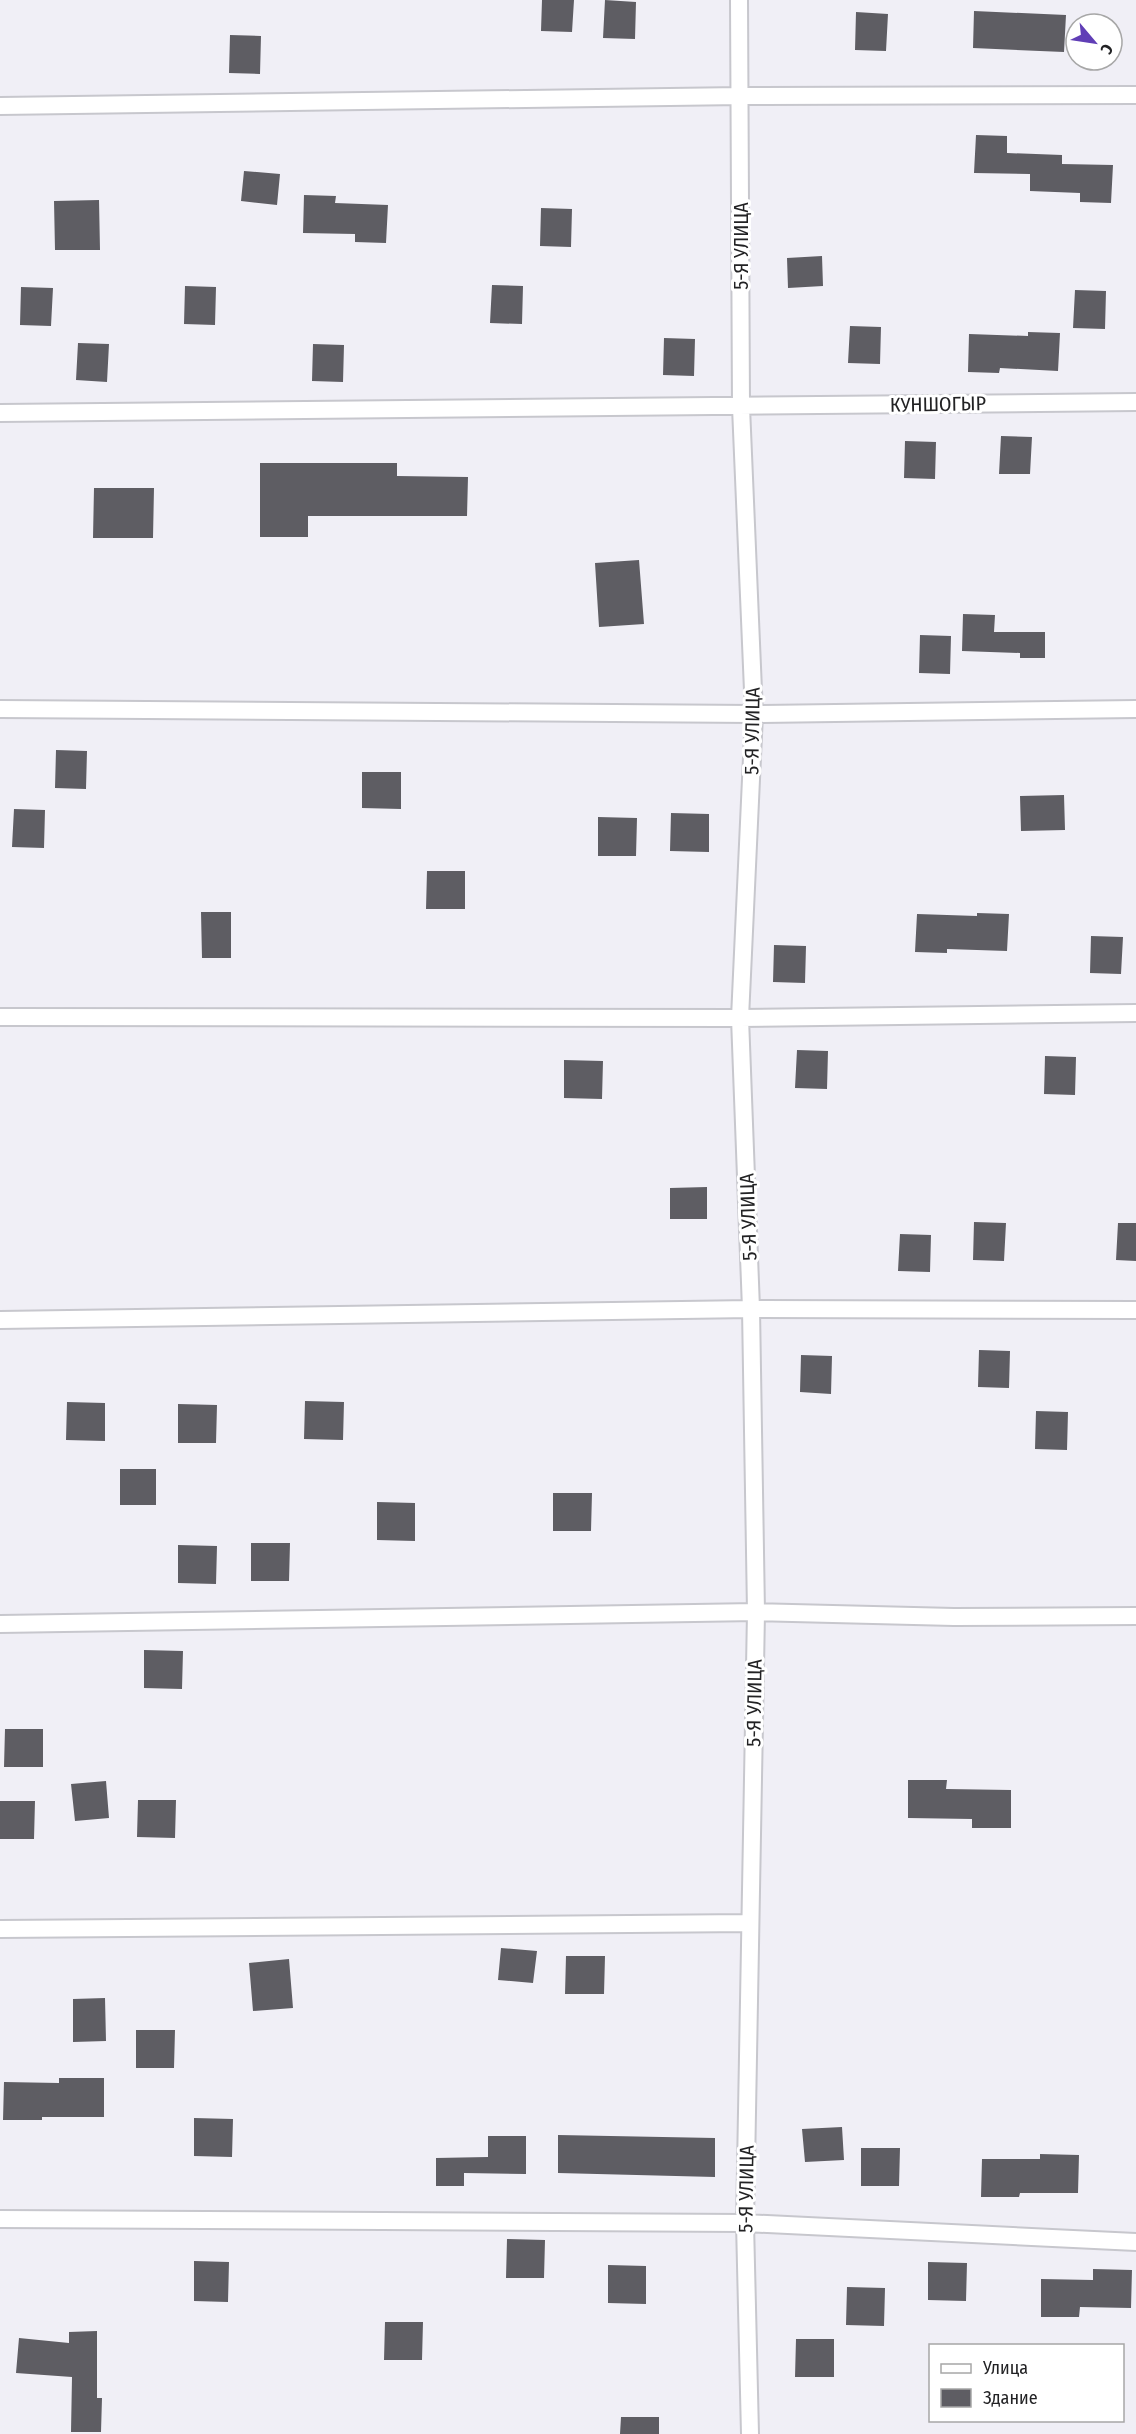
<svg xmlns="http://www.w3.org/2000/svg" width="1136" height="2434" font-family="'Fira Sans Condensed',sans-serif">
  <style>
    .building { fill: #5e5d63 }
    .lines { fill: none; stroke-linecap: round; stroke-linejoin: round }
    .street-casing { stroke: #c7c7cd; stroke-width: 20 }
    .street { stroke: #fff; stroke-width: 16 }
    .labels { text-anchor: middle; stroke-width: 6; stroke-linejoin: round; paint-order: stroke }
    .street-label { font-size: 20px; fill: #222224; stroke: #fff }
  </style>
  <rect width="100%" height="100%" fill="#f0eff6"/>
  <!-- building -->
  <path class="building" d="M 542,0 L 574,0 L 572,32 L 541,31 Z
    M 605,0 L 636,2 L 635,39 L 603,38 Z
    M 974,11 L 1066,15 L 1064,52 L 973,48 Z
    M 856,12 L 888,14 L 886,51 L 855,50 Z
    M 230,35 L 261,36 L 260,74 L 229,73 Z
    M 976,135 L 1007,136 L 1007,153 L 1062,155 L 1062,164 L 1113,165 L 1111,203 L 1080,202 L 1080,193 L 1030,191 L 1030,174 L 974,173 Z
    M 244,171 L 280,174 L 277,205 L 241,201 Z
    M 304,195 L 336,196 L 335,203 L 388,205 L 386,243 L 355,242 L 355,234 L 303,233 Z
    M 99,200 L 100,250 L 55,250 L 54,201 Z
    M 541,208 L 572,209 L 571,247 L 540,246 Z
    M 822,256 L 823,286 L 788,288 L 787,258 Z
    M 492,285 L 523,286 L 522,324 L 490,323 Z
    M 185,286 L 216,287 L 215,325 L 184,324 Z
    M 21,287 L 53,288 L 51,326 L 20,325 Z
    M 1075,290 L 1106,291 L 1105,329 L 1073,328 Z
    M 850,326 L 881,327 L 880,364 L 848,363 Z
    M 1028,332 L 1060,333 L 1058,371 L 1000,368 L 999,373 L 968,372 L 969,334 L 1028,336 Z
    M 664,338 L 695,339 L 694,376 L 663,375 Z
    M 78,343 L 109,344 L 107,382 L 76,380 Z
    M 313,344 L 344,345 L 343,382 L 312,381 Z
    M 1001,436 L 1032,437 L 1030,474 L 999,474 Z
    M 905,441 L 936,442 L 935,479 L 904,478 Z
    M 260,463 L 397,463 L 397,476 L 468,477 L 467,516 L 308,516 L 308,537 L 260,537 Z
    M 94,488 L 154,488 L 153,538 L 93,538 Z
    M 639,560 L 644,624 L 599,627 L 595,563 Z
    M 963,614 L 995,615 L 994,632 L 1045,632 L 1045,658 L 1020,658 L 1020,653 L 962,651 Z
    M 920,635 L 951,636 L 950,674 L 919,673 Z
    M 56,750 L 87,751 L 86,789 L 55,788 Z
    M 362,772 L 401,772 L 401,809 L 362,808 Z
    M 1064,795 L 1065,830 L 1021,831 L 1020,796 Z
    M 14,809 L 45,810 L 44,848 L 12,847 Z
    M 671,813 L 709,814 L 709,852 L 670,851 Z
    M 598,817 L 637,818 L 636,856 L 598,856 Z
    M 427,871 L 465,871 L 465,909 L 426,909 Z
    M 201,912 L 231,912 L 231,958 L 202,958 Z
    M 977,913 L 1009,914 L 1007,951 L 947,949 L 947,953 L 915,952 L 917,914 L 977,916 Z
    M 1091,936 L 1123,937 L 1121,974 L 1090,973 Z
    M 774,945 L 806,946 L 805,983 L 773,982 Z
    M 797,1050 L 828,1051 L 827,1089 L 795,1088 Z
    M 1045,1056 L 1076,1057 L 1075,1095 L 1044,1094 Z
    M 564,1060 L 603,1061 L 602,1099 L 564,1098 Z
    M 707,1187 L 707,1219 L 670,1219 L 670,1188 Z
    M 974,1222 L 1006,1223 L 1004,1261 L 973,1260 Z
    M 1118,1223 L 1136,1223 L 1136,1261 L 1116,1260 Z
    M 900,1234 L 931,1235 L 930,1272 L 898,1271 Z
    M 979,1350 L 1010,1351 L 1009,1388 L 978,1387 Z
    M 801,1355 L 832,1356 L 831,1394 L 800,1392 Z
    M 305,1401 L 344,1402 L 343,1440 L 304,1439 Z
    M 67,1402 L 105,1403 L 105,1441 L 66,1440 Z
    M 178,1404 L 217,1405 L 216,1443 L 178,1443 Z
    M 1036,1411 L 1068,1412 L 1067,1450 L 1035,1449 Z
    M 120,1469 L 156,1469 L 156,1505 L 120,1505 Z
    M 553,1493 L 592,1493 L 591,1531 L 553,1531 Z
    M 377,1502 L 415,1503 L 415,1541 L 377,1540 Z
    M 251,1543 L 290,1543 L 289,1581 L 251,1581 Z
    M 178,1545 L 217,1546 L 216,1584 L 178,1583 Z
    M 144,1650 L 183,1651 L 182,1689 L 144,1688 Z
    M 5,1729 L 43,1729 L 43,1767 L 4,1767 Z
    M 908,1780 L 947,1780 L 946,1789 L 1011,1790 L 1011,1828 L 972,1828 L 972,1819 L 908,1818 Z
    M 106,1781 L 109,1818 L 75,1821 L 71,1784 Z
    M 138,1800 L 176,1800 L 175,1838 L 137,1837 Z
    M 0,1801 L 35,1801 L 34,1839 L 0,1839 Z
    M 501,1948 L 537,1951 L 533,1983 L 498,1980 Z
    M 566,1956 L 605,1956 L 604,1994 L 565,1994 Z
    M 289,1959 L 293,2008 L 253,2011 L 249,1963 Z
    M 105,1998 L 106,2041 L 73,2042 L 73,1999 Z
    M 136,2030 L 175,2030 L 174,2068 L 136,2068 Z
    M 59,2078 L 104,2078 L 104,2117 L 42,2117 L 42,2120 L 3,2120 L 4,2082 L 59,2083 Z
    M 194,2118 L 233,2119 L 232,2157 L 194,2156 Z
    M 842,2127 L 844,2160 L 805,2162 L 802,2129 Z
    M 558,2135 L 715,2138 L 715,2177 L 558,2173 Z
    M 488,2136 L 526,2136 L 526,2174 L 464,2173 L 464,2186 L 436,2186 L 436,2158 L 488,2157 Z
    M 861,2148 L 900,2148 L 899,2186 L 861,2186 Z
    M 1040,2154 L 1079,2155 L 1078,2193 L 1020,2193 L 1019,2197 L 981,2197 L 982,2159 L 1040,2159 Z
    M 507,2239 L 545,2240 L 544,2278 L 506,2278 Z
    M 194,2261 L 229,2262 L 228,2302 L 194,2301 Z
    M 928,2262 L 967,2263 L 966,2301 L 928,2300 Z
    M 608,2265 L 646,2266 L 646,2304 L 608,2303 Z
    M 1093,2269 L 1132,2270 L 1131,2308 L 1080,2307 L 1079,2317 L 1041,2317 L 1041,2279 L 1093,2280 Z
    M 847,2287 L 885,2288 L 884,2326 L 846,2325 Z
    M 385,2322 L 423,2322 L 422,2360 L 384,2360 Z
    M 97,2331 L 97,2398 L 102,2398 L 101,2432 L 71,2432 L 72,2377 L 16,2373 L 19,2338 L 69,2343 L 69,2332 Z
    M 796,2339 L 834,2339 L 834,2377 L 795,2377 Z
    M 621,2417 L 659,2417 L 659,2434 L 620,2434 Z"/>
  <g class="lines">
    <!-- street casing -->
    <g class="street-casing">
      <path id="street" d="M 739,0 L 741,407 L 754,714 L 740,1018 L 751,1309 L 756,1612 L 745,2223 L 750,2434
        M 0,106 L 741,96 L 1136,95
        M 0,413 L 1136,402
        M 0,709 L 754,714 L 1136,709
        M 0,1017 L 740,1018 L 1136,1013
        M 0,1320 L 751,1309 L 1136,1310
        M 0,1624 L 756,1612 L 954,1617 L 1136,1616
        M 0,1929 L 750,1923
        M 0,2219 L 745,2223 L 1136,2242"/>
    </g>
    <!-- street -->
    <use href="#street" class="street"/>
  </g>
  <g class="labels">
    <!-- street labels -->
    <g class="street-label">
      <text transform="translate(741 246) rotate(-90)" y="7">5-Я УЛИЦА</text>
      <text transform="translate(938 404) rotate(-1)" y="7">КУНШОГЫР</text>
      <text transform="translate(752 731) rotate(-89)" y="7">5-Я УЛИЦА</text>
      <text transform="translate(748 1217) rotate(-92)" y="7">5-Я УЛИЦА</text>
      <text transform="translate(754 1703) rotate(-89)" y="7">5-Я УЛИЦА</text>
      <text transform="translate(746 2189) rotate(-89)" y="7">5-Я УЛИЦА</text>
    </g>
  </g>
  <!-- legend -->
  <rect x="929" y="2344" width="195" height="78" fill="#ffffff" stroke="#a7a7a7" stroke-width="1.5"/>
  <rect x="941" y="2364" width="30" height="9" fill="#ffffff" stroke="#a7a7a7" stroke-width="1.5"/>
  <text x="983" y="2374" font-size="18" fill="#222224">Улица</text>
  <rect x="941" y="2389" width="30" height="18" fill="#5e5d63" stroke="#a7a7a7" stroke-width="1.5"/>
  <text x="983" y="2404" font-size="18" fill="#222224">Здание</text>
  <!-- north arrow -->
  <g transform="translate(1094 42) rotate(119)"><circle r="28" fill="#ffffff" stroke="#a7a7a7" stroke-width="1.5"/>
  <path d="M0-4.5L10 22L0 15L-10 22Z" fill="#603eb6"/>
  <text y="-9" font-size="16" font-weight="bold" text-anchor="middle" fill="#222224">С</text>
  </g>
</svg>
